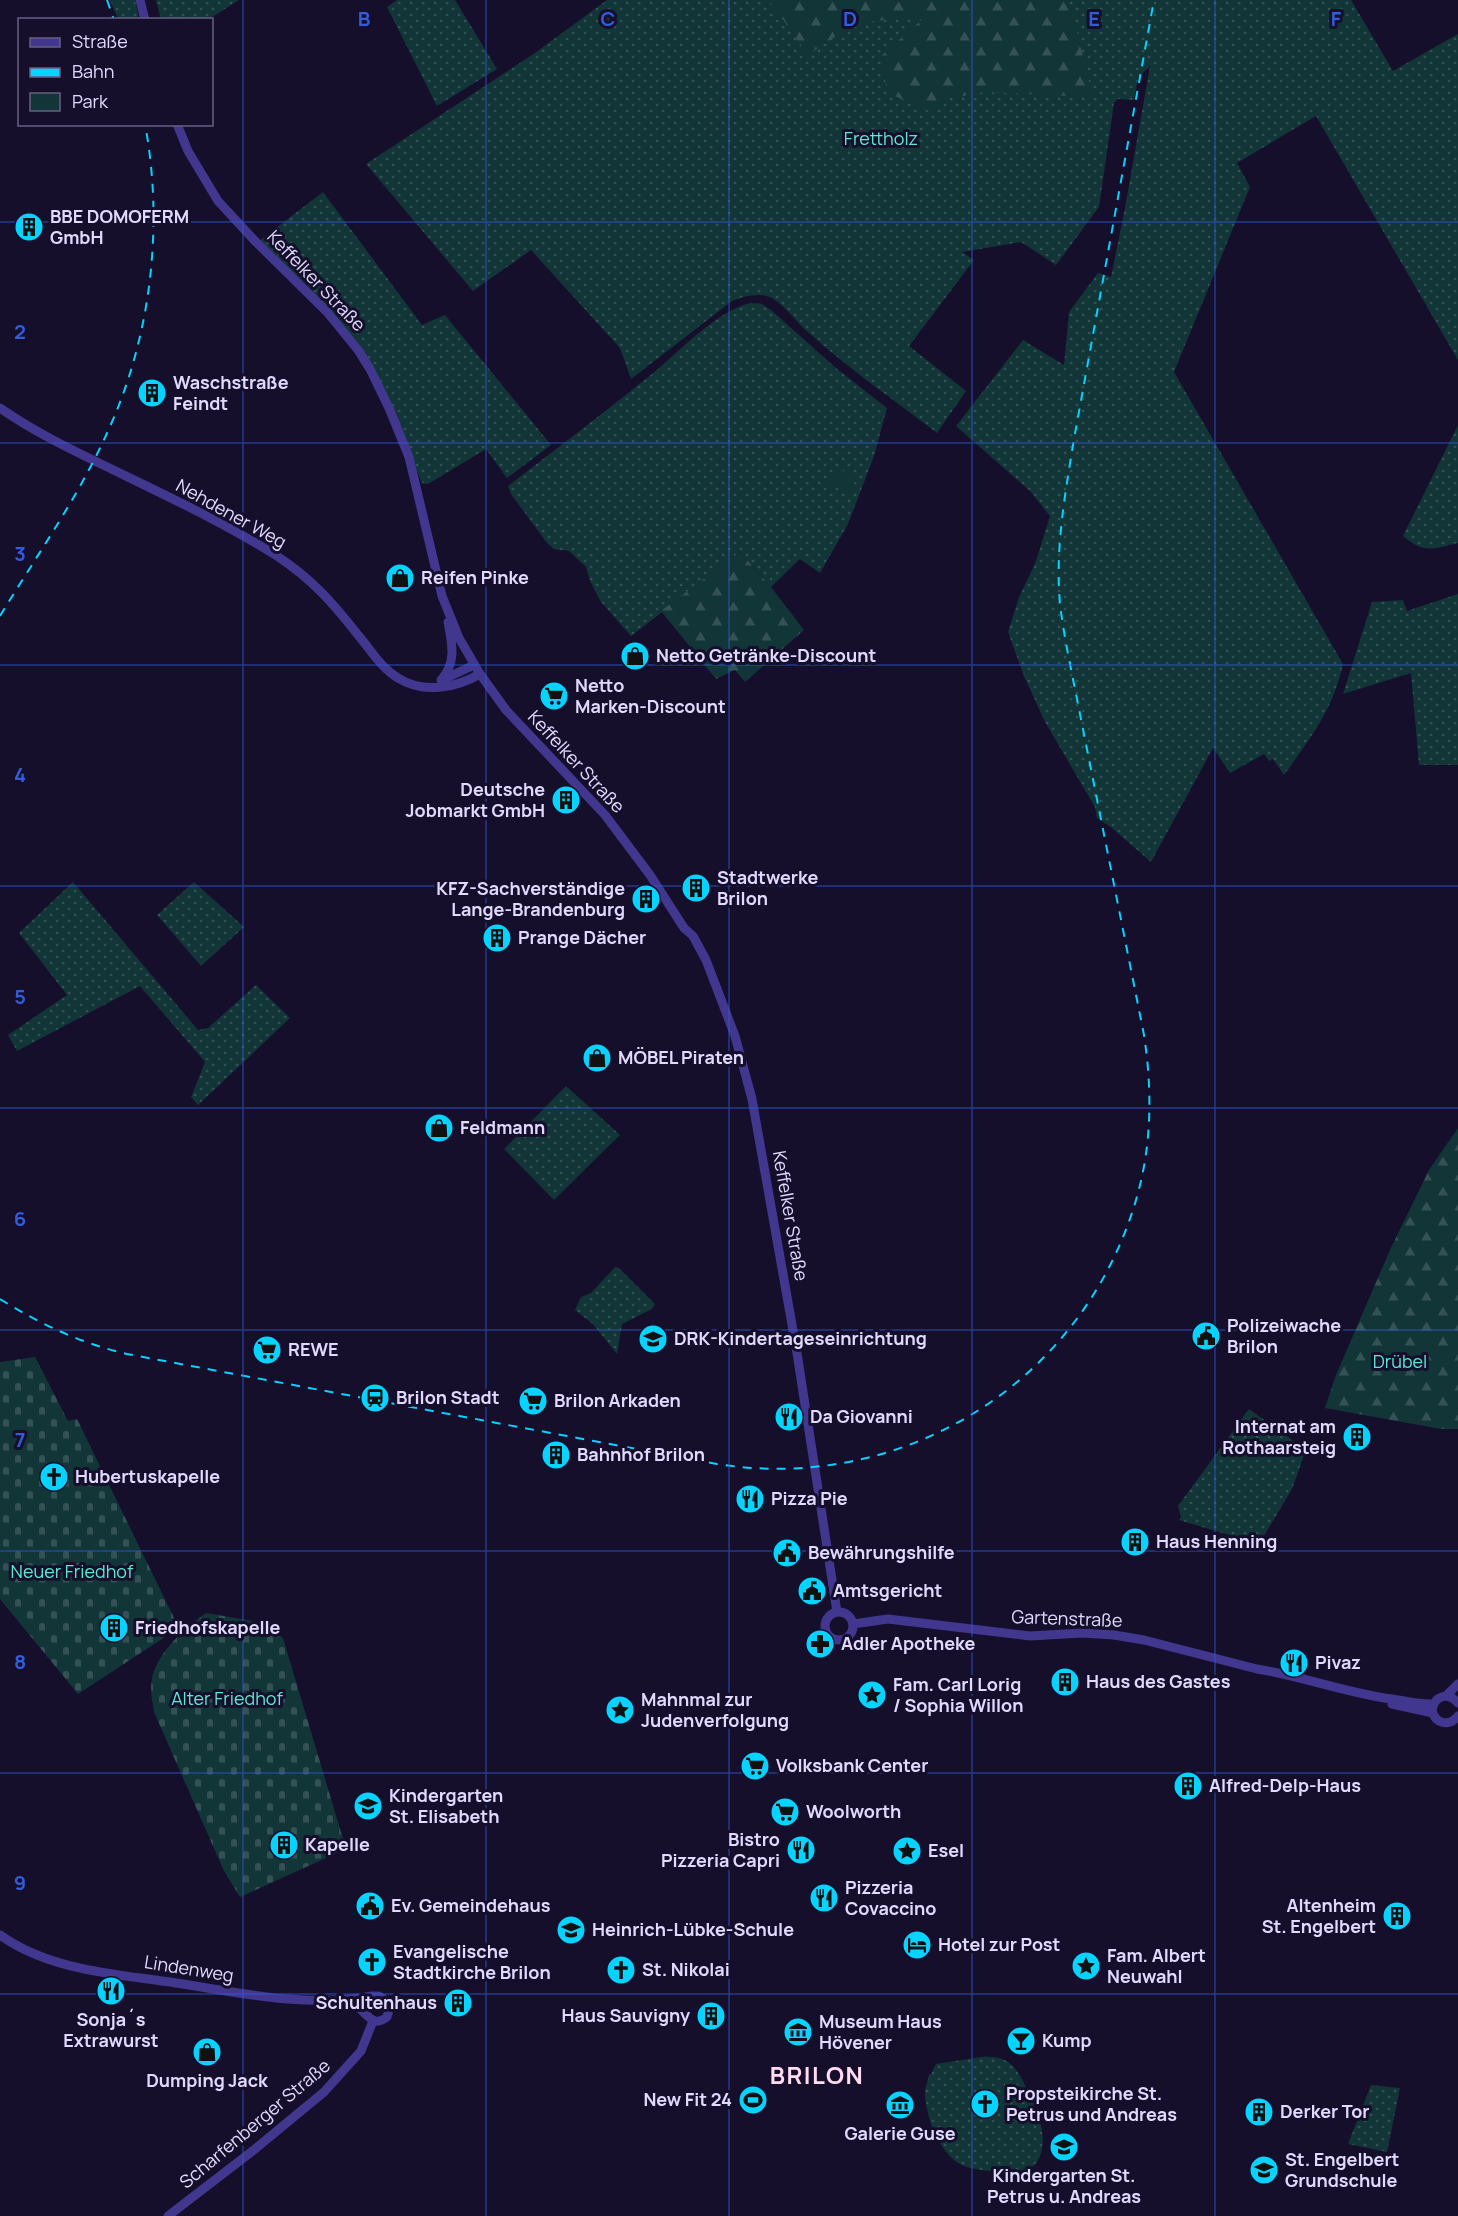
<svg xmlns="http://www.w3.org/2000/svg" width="1458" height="2216" font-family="Manrope,sans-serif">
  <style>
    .green { fill: url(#green-dots) }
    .forest { fill: url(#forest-firs) }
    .cemetery { fill: url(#cemetery-stones) }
    .pitch { fill: #123537 }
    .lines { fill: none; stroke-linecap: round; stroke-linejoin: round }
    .minor { stroke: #41378e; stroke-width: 9 }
    .rail { stroke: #06d3ff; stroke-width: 2; stroke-dasharray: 9 8; stroke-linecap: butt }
    .grid { fill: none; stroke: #315cdc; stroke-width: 1.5; stroke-opacity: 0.55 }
    .labels { text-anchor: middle; stroke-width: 6; stroke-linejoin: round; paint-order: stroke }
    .park-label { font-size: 18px; fill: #5ce9d1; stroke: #160f2c }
    .poi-label { font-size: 18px; font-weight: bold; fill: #e1daff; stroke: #160f2c; text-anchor: start }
    .street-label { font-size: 18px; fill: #e1daff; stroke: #160f2c }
    .district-label { font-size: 24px; font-weight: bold; letter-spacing: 1.5px; fill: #ffdcf0; stroke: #160f2c }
    .grid-label { font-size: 20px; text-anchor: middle; font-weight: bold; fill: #315cdc; stroke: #160f2c; stroke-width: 6; stroke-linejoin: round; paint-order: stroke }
  </style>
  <defs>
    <pattern id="green-dots" width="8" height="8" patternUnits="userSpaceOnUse" patternTransform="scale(1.5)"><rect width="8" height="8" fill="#123537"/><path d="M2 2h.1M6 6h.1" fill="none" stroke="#345255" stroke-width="1.8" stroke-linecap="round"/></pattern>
    <pattern id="forest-firs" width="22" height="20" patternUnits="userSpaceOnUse" patternTransform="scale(1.5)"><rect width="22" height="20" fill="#123537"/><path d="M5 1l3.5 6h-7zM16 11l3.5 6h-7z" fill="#345255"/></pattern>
    <pattern id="cemetery-stones" width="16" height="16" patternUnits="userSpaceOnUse" patternTransform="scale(1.5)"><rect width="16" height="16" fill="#123537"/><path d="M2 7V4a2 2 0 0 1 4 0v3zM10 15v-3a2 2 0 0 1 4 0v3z" fill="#345255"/></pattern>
  </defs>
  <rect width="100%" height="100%" fill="#160f2c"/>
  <!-- green -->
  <path class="green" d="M 110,0 L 135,0 L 139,19 L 118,19 Z
    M 156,0 L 239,0 L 209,19 L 161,19 Z
    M 397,0 L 455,0 L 497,69 L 437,106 L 387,7 Z
    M 607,0 L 1351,0 L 1393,71 L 1458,34 L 1458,360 L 1316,116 L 1237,163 L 1250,187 L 1174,372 L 1343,664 C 1333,710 1311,737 1284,775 L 1273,759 L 1269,761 L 1264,754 L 1230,773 L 1213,748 L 1151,862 L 1112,828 L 1097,818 L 1095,807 L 1045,722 L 1024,676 L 1008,632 L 1019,597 L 1035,564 L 1050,516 L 1030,491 L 956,426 L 1023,340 L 1064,365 L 1069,312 L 1098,273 L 1111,277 L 1125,208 L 1150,66 L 1138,78 L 1134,100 L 1118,99 L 1114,103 L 1099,207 L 1056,265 L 1021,242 L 962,252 L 974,260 L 909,346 L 966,391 L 937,433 C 894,400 849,369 809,333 C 796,322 787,307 772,298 C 760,292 744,296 732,301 L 631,379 L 620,348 L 531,250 L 473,291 L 366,164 L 535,53 Z
    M 323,192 L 422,325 L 445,315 L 551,445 L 507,478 L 486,449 L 428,484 L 422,483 L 398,421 L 354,342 L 307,285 L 276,259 L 259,241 Z
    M 751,303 L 762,304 L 771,310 L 837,369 L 887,408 L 874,456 L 848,524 L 820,573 L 800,559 L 771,587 L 740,552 L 631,636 L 601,602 L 590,581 L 586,567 L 569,551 L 554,549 L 547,543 L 511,494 L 508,486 C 556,449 605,412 652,374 C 679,352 717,310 751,303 Z
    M 1458,425 L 1458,543 C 1433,549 1424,554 1403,536 Z
    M 1458,594 L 1458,765 L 1419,765 L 1411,673 L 1343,694 L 1372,602 L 1403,600 L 1407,611 Z
    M 73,882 L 198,1030 L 208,1028 L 256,985 L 290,1018 L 198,1105 L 191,1097 L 205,1062 L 140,986 L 17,1051 L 8,1035 L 67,995 L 19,933 Z
    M 194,882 L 244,927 L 201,966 L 157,915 Z
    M 566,1086 L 620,1135 L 554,1200 L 504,1149 Z
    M 615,1267 L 619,1268 L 655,1304 L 652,1309 L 622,1324 L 617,1354 L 593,1324 L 575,1310 L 581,1297 L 591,1293 Z
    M 1249,1409 L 1306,1450 L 1292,1489 L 1259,1544 L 1179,1520 L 1181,1517 L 1178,1506 Z
    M 981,2057 C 1008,2055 1015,2065 1026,2087 C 1036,2107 1051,2139 1037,2162 C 1031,2171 1018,2172 1008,2172 C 995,2171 980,2171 967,2167 C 941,2159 927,2120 925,2096 C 924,2089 928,2082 929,2074 L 931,2074 L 936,2064 Z
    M 1371,2085 L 1400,2088 L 1387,2152 L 1348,2144 Z"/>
  <!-- forest -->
  <path class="forest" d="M 764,0 L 838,0 L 841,2 L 843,0 L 1069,0 L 1093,97 L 985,92 L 939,100 L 929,111 L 888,93 L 880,57 L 926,16 L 855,23 L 808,55 L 772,4 Z
    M 740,552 L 771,587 L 804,630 L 745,682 L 735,670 L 716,679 L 661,611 Z
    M 1458,1128 L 1458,1429 L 1441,1429 L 1325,1408 L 1336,1375 L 1390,1250 L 1429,1170 Z"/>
  <!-- cemetery -->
  <path class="cemetery" d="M 35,1357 L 68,1421 L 77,1419 L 177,1624 L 162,1639 L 78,1694 L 0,1599 L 0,1362 Z
    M 206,1613 L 264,1623 L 283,1638 L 343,1839 L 339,1852 L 240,1897 L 224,1871 L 154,1712 C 153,1704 151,1696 151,1688 C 151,1657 183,1630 206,1613 Z"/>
  <!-- pitch -->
  <path class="pitch" d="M 836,466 L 857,479 L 848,494 L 826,482 Z"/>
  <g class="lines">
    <!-- minor -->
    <path class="minor" d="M 140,0 L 145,20
      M 177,124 L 188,151 L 218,201 L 254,240 L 327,312 L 358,350 L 370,369 L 389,408 L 409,457 L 442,596 L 459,638 L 480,674 L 506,710 L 605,815 L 650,875 L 684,928 L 693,936 L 706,960 L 735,1036 L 752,1099 L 797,1353 L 837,1612
      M 0,408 C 30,429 62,445 95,461 C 156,491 220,520 277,556 C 313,580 332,602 358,635 C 371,650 381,668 398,678 C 423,694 456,688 480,674
      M 441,680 C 457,662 452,644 448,622
      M 442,680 L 474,665
      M825 1626a14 14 0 1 1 28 0a14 14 0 1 1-28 0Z
      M 853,1624 L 888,1619 L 1030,1636 L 1082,1633 L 1114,1635 L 1144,1640 L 1257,1669 C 1302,1676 1347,1693 1392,1699 C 1407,1701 1419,1705 1434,1704
      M 1446,1696 L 1458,1684
      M 1458,1703 C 1448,1692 1435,1695 1432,1710 C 1435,1724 1449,1727 1458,1716
      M 1392,1704 L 1433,1713
      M 0,1935 C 50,1971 117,1974 176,1983 C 240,1993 307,2008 372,1996
      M 346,2001 C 351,2004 356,2006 360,2009 C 370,2017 374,2027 387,2017 L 389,2010 L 388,2002 L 379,1996 L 372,1996 L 365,2003 L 364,2013
      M 168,2216 L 255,2149 L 324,2092 L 361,2051 L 373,2021"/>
    <!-- rail -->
    <path class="rail" d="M 107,0 L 114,20
      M 0,616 C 37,555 79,496 108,431 C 151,337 164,226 145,124
      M 0,1299 C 40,1324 80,1343 127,1354 L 717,1464 C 907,1494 1087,1379 1138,1193 C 1152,1141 1152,1088 1144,1035 L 1068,654 C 1065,638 1062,621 1060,604 C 1055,549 1065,494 1074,439 L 1154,0"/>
  </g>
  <!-- grid -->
  <path class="grid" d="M 243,0 L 243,2216M 486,0 L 486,2216M 729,0 L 729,2216M 972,0 L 972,2216M 1215,0 L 1215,2216M 0,222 L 1458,222M 0,443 L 1458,443M 0,665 L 1458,665M 0,886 L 1458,886M 0,1108 L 1458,1108M 0,1330 L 1458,1330M 0,1551 L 1458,1551M 0,1773 L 1458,1773M 0,1994 L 1458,1994"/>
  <!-- icons -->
  <defs>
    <g id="building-disc" transform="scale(1.5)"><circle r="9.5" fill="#06d3ff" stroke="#160f2c"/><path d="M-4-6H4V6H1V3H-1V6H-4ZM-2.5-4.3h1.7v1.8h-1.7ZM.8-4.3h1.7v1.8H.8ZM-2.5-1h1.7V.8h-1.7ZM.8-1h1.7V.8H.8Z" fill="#111"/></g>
    <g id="shop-disc" transform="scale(1.5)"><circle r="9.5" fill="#06d3ff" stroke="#160f2c"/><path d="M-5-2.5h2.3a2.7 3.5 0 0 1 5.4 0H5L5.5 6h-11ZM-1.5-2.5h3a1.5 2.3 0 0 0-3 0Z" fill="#111"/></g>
    <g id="supermarket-disc" transform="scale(1.5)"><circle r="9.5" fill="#06d3ff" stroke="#160f2c"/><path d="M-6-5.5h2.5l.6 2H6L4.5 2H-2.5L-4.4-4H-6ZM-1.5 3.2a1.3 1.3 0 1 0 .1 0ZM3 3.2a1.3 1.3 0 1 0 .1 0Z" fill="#111"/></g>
    <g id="civic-disc" transform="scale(1.5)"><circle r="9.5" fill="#06d3ff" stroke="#160f2c"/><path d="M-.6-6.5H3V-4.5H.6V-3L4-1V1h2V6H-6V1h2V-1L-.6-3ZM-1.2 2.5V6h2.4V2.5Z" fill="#111"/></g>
    <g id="school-disc" transform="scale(1.5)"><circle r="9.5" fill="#06d3ff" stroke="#160f2c"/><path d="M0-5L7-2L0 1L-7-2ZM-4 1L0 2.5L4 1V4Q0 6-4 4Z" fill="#111"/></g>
    <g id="station-disc" transform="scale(1.5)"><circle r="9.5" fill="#06d3ff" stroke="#160f2c"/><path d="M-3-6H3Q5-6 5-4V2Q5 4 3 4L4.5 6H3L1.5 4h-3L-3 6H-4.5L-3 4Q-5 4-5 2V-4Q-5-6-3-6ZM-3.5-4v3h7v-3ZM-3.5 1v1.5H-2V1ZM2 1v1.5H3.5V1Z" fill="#111"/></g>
    <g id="restaurant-disc" transform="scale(1.5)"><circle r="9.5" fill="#06d3ff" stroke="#160f2c"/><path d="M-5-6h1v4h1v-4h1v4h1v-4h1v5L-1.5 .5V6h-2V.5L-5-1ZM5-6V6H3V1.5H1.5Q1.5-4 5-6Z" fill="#111"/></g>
    <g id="church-disc" transform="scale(1.5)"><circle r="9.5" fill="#06d3ff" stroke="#160f2c"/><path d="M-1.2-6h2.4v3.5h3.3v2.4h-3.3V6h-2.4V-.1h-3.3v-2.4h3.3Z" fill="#111"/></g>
    <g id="pharmacy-disc" transform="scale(1.5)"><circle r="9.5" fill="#06d3ff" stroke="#160f2c"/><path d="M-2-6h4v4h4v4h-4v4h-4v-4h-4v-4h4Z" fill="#111"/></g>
    <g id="sight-disc" transform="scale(1.5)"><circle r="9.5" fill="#06d3ff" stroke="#160f2c"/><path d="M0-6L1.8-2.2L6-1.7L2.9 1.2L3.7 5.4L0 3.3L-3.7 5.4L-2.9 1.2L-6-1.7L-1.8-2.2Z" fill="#111"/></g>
    <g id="hotel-disc" transform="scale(1.5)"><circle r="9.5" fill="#06d3ff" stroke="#160f2c"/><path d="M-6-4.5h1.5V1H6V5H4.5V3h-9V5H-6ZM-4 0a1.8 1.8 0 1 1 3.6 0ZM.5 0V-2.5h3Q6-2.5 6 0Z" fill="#111"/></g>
    <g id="museum-disc" transform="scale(1.5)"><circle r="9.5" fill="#06d3ff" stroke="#160f2c"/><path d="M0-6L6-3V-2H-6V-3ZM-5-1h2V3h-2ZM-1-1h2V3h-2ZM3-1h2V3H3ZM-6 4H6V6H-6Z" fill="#111"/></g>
    <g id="bar-disc" transform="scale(1.5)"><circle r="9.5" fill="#06d3ff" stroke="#160f2c"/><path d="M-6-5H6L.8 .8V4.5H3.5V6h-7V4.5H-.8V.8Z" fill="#111"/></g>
    <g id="stadium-disc" transform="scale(1.5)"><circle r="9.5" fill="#06d3ff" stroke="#160f2c"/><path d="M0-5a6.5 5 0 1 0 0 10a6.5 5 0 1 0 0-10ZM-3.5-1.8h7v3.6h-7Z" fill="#111"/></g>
  </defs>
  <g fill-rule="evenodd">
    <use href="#building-disc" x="29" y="227"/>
    <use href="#building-disc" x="152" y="393"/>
    <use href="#shop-disc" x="400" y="578"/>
    <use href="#shop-disc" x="635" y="656"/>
    <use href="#supermarket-disc" x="554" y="696"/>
    <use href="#building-disc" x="566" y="800"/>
    <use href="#building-disc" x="696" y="888"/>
    <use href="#building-disc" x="646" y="899"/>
    <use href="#building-disc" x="497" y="938"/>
    <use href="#shop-disc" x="597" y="1058"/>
    <use href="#shop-disc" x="439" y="1128"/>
    <use href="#civic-disc" x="1206" y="1336"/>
    <use href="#school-disc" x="653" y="1339"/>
    <use href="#supermarket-disc" x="267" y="1350"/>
    <use href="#station-disc" x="375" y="1398"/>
    <use href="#supermarket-disc" x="533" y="1401"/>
    <use href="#restaurant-disc" x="789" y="1417"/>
    <use href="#building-disc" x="1357" y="1437"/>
    <use href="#building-disc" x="556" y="1455"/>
    <use href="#church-disc" x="54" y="1477"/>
    <use href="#restaurant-disc" x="750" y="1499"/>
    <use href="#building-disc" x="1135" y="1542"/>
    <use href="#civic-disc" x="787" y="1553"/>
    <use href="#civic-disc" x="812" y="1591"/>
    <use href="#building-disc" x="114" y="1628"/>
    <use href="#pharmacy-disc" x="820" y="1644"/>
    <use href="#restaurant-disc" x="1294" y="1663"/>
    <use href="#building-disc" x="1065" y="1682"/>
    <use href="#sight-disc" x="872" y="1695"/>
    <use href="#sight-disc" x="620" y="1710"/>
    <use href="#supermarket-disc" x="755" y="1766"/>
    <use href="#building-disc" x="1188" y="1786"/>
    <use href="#school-disc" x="368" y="1806"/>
    <use href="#supermarket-disc" x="785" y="1812"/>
    <use href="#building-disc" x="284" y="1845"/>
    <use href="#restaurant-disc" x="801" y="1850"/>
    <use href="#sight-disc" x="907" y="1851"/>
    <use href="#restaurant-disc" x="824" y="1898"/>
    <use href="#civic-disc" x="370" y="1906"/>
    <use href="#building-disc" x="1397" y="1916"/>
    <use href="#school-disc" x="571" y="1930"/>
    <use href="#hotel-disc" x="917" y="1945"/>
    <use href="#church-disc" x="372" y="1962"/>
    <use href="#sight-disc" x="1086" y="1966"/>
    <use href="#church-disc" x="621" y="1970"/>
    <use href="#restaurant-disc" x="111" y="1991"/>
    <use href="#building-disc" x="458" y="2003"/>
    <use href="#building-disc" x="711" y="2016"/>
    <use href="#museum-disc" x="798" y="2032"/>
    <use href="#bar-disc" x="1021" y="2041"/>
    <use href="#shop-disc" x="207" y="2052"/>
    <use href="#stadium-disc" x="753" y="2100"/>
    <use href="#church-disc" x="985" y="2104"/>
    <use href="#museum-disc" x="900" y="2105"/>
    <use href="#building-disc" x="1259" y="2112"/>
    <use href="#school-disc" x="1064" y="2147"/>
    <use href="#school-disc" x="1264" y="2170"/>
  </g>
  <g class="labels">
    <!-- park labels -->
    <g class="park-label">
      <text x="881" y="145">Frettholz</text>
      <text x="1400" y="1368">Drübel</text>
      <text x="72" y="1578">Neuer Friedhof</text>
      <text x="227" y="1705">Alter Friedhof</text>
    </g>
    <!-- poi labels -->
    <g class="poi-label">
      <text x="50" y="223">BBE DOMOFERM<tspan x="50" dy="21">GmbH</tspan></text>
      <text x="173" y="389">Waschstraße<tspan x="173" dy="21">Feindt</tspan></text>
      <text x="421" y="584">Reifen Pinke</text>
      <text x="656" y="662">Netto Getränke-Discount</text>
      <text x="575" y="692">Netto<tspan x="575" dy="21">Marken-Discount</tspan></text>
      <text x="545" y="796" text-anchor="end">Deutsche<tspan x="545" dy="21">Jobmarkt GmbH</tspan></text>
      <text x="717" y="884">Stadtwerke<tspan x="717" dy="21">Brilon</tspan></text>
      <text x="625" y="895" text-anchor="end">KFZ-Sachverständige<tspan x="625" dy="21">Lange-Brandenburg</tspan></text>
      <text x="518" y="944">Prange Dächer</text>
      <text x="618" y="1064">MÖBEL Piraten</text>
      <text x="460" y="1134">Feldmann</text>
      <text x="1227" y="1332">Polizeiwache<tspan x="1227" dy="21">Brilon</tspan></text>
      <text x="674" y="1345">DRK-Kindertageseinrichtung</text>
      <text x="288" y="1356">REWE</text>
      <text x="396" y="1404">Brilon Stadt</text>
      <text x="554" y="1407">Brilon Arkaden</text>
      <text x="810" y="1423">Da Giovanni</text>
      <text x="1336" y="1433" text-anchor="end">Internat am<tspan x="1336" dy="21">Rothaarsteig</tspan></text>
      <text x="577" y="1461">Bahnhof Brilon</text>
      <text x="75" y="1483">Hubertuskapelle</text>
      <text x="771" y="1505">Pizza Pie</text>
      <text x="1156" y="1548">Haus Henning</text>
      <text x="808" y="1559">Bewährungshilfe</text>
      <text x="833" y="1597">Amtsgericht</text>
      <text x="135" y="1634">Friedhofskapelle</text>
      <text x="841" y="1650">Adler Apotheke</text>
      <text x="1315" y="1669">Pivaz</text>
      <text x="1086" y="1688">Haus des Gastes</text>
      <text x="893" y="1691">Fam. Carl Lorig<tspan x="893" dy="21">/ Sophia Willon</tspan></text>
      <text x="641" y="1706">Mahnmal zur<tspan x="641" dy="21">Judenverfolgung</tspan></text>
      <text x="776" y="1772">Volksbank Center</text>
      <text x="1209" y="1792">Alfred-Delp-Haus</text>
      <text x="389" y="1802">Kindergarten<tspan x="389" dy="21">St. Elisabeth</tspan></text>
      <text x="806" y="1818">Woolworth</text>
      <text x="780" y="1846" text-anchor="end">Bistro<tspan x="780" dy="21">Pizzeria Capri</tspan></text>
      <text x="305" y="1851">Kapelle</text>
      <text x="928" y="1857">Esel</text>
      <text x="845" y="1894">Pizzeria<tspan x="845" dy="21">Covaccino</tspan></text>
      <text x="391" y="1912">Ev. Gemeindehaus</text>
      <text x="1376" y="1912" text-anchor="end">Altenheim<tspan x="1376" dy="21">St. Engelbert</tspan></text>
      <text x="592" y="1936">Heinrich-Lübke-Schule</text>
      <text x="938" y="1951">Hotel zur Post</text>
      <text x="393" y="1958">Evangelische<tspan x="393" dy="21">Stadtkirche Brilon</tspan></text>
      <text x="1107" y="1962">Fam. Albert<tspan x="1107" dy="21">Neuwahl</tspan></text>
      <text x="642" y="1976">St. Nikolai</text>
      <text x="437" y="2009" text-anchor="end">Schultenhaus</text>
      <text x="690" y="2022" text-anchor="end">Haus Sauvigny</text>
      <text x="111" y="2026" text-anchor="middle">Sonja´s<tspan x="111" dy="21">Extrawurst</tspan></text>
      <text x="819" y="2028">Museum Haus<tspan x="819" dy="21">Hövener</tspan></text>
      <text x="1042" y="2047">Kump</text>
      <text x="207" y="2087" text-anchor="middle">Dumping Jack</text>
      <text x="1006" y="2100">Propsteikirche St.<tspan x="1006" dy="21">Petrus und Andreas</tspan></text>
      <text x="732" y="2106" text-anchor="end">New Fit 24</text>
      <text x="1280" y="2118">Derker Tor</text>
      <text x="900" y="2140" text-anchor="middle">Galerie Guse</text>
      <text x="1285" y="2166">St. Engelbert<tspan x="1285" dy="21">Grundschule</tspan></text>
      <text x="1064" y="2182" text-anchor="middle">Kindergarten St.<tspan x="1064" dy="21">Petrus u. Andreas</tspan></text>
    </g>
    <!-- street labels -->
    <g class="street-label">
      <text transform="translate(316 281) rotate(46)" y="6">Keffelker Straße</text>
      <text transform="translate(231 514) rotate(29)" y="6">Nehdener Weg</text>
      <text transform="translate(576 762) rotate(47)" y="6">Keffelker Straße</text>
      <text transform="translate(790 1216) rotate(80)" y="6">Keffelker Straße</text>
      <text transform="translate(1067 1619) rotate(2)" y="6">Gartenstraße</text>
      <text transform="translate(189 1969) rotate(9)" y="6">Lindenweg</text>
      <text transform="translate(255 2124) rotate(-40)" y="6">Scharfenberger Straße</text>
    </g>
    <!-- district labels -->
    <g class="district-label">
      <text x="817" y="2084">BRILON</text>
    </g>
  </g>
  <g class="grid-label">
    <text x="364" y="26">B</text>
    <text x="608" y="26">C</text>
    <text x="850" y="26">D</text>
    <text x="1094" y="26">E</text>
    <text x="1336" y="26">F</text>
    <text x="20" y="339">2</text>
    <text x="20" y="561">3</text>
    <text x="20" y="782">4</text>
    <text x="20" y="1004">5</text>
    <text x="20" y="1226">6</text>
    <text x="20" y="1447">7</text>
    <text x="20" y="1669">8</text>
    <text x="20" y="1890">9</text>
  </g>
  <!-- legend -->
  <rect x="18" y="18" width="195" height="108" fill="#160f2c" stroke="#676080" stroke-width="1.5"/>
  <rect x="30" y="38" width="30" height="9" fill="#41378e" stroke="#676080" stroke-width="1.5"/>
  <text x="72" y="48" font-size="18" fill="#e1daff">Straße</text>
  <rect x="30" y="68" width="30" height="9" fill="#06d3ff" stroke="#676080" stroke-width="1.5"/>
  <text x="72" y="78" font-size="18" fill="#e1daff">Bahn</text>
  <rect x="30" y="93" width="30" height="18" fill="#123537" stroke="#676080" stroke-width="1.5"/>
  <text x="72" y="108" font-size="18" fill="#e1daff">Park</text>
</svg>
